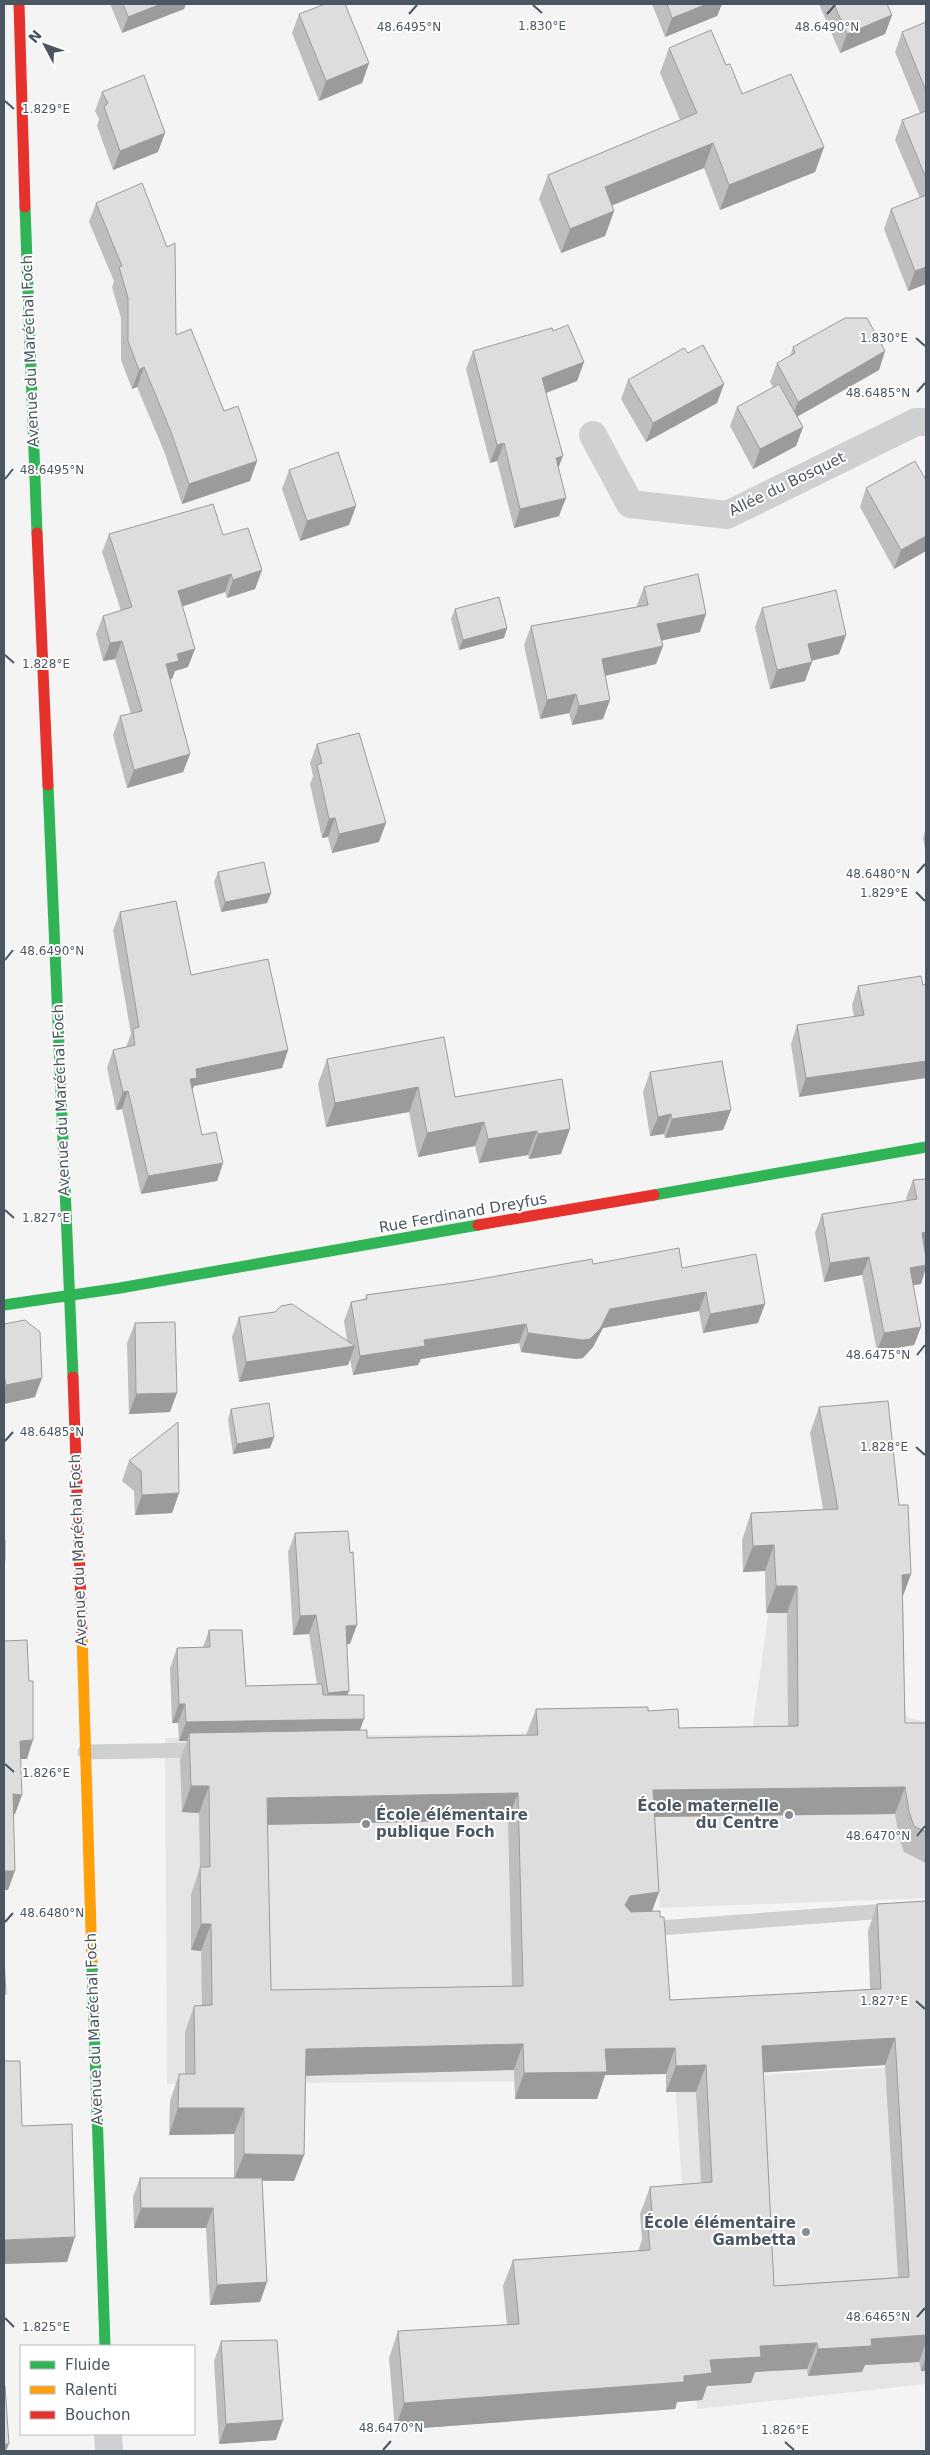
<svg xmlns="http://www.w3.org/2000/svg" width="930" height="2455" font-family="'DejaVu Sans',sans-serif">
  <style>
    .education { fill: #e6e5e6 }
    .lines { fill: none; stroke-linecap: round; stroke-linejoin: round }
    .lane { stroke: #ced0d2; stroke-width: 15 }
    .street { stroke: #ced0d2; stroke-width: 28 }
    .fast { stroke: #30b455; stroke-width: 11 }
    .slow { stroke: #ff9f0a; stroke-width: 11 }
    .jam { stroke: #e5322d; stroke-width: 11 }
    .wall { fill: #bebebf; fill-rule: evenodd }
    .shaded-wall { fill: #9b9b9b }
    .building { fill: #ddddde; stroke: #9b9b9b; fill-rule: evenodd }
    .ticks { fill: none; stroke: #4a5661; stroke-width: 2 }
    .poi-dot { fill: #868d94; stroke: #fff; stroke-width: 2 }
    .labels { text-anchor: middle; stroke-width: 4; stroke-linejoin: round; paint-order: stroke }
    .street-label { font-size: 15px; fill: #4a5661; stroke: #fff }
    .poi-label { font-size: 15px; font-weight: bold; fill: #4a5661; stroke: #fff; text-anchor: end }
    .ticks-label { font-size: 12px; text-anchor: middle; fill: #4a5661; stroke: #fff; stroke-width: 4; stroke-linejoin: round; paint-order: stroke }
  </style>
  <rect width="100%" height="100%" fill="#f4f4f4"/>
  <!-- education -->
  <path class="education" d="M 769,1609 L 878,1614 L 907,1717 L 926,1722 L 926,1898 L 660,1908 L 644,1732 L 752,1731 Z
    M 554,1733 L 568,2081 L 167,2084 L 165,1738 Z
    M 926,2065 L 926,2384 L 697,2409 L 675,2080 Z"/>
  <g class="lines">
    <!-- lane -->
    <path class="lane" d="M 85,1752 L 203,1750
      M 646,1929 L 926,1908"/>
    <!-- street -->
    <path class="street" d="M 593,435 L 630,504 L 727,515 L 916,422 L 926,422
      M 108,2434 L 109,2451"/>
    <!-- fast -->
    <path class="fast" d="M 25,207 L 37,533
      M 48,785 L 73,1377
      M 654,1195 L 926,1147
      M 4,1305 L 120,1288 L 478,1225
      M 92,1963 L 105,2346"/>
    <!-- slow -->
    <path class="slow" d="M 82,1634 L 92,1963"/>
    <!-- jam -->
    <path class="jam" d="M 19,4 L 25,207
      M 37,533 L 48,785
      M 478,1225 L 654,1195
      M 73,1377 L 82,1634"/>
  </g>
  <!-- wall -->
  <path class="wall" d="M 110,4 L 186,4 L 184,9 L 122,33 Z
    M 652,4 L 722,4 L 717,16 L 665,37 Z
    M 819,4 L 887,4 L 892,15 L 885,34 L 840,53 Z
    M 299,14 L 369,63 L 362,83 L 319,101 L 292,33 Z
    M 926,22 L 926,284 L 908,291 L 884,229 L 891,209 L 920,198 L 895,140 L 902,120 L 920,113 L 895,52 L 902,32 Z
    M 669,48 L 726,65 L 742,94 L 824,147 L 815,172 L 720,210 L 704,168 L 612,205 L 614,211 L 605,236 L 561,253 L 539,199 L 548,175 L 680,120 L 660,73 Z
    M 102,92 L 158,152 L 113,170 L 97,126 L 99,119 L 95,111 Z
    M 96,203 L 176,335 L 257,461 L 250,481 L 182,504 L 164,451 L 137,387 L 132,389 L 121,360 L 121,318 L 112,287 L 114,281 L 89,222 Z
    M 553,331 L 584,362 L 577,381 L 546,393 L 558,467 L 559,516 L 514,528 L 497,461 L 490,463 L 466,369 L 473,351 Z
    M 793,347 L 885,351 L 879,370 L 797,417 L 803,427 L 796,446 L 753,469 L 730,426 L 737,407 L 773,387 L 770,382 L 777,363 L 790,356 Z
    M 688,353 L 724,384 L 717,403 L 646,442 L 621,399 L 628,380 Z
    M 289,470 L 356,506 L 349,525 L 300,541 L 282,489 Z
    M 866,488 L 926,551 L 894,569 L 860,507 Z
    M 109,534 L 223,535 L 262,570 L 255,589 L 227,598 L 225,592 L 182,606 L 188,667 L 175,671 L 172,679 L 170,679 L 190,754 L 183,772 L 127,788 L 113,735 L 120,716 L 131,714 L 115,659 L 103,661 L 96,634 L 103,616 L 121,611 L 102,552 Z
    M 644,587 L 700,632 L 661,641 L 663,646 L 656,664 L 605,676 L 603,719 L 572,725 L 569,713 L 540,719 L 524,645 L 531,626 L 637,607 L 637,605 Z
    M 762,608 L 846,635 L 839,654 L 811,661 L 805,681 L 770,689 L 755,627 Z
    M 455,609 L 507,628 L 504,638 L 459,650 L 451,619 Z
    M 317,744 L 379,842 L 332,853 L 328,837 L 322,838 L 310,784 L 313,776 L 310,763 Z
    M 926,828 L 926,854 L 923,838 Z
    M 218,872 L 271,893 L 267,903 L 221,912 L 214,882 Z
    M 120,912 L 191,975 L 288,1050 L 282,1068 L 194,1086 L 192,1091 L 202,1135 L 223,1163 L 217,1181 L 141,1194 L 122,1109 L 116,1110 L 107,1068 L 113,1050 L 126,1047 L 131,1034 L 113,930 Z
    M 923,985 L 799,1097 L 791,1044 L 797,1025 L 854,1017 L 852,1005 L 858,986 Z
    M 327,1059 L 455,1097 L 562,1079 L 561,1154 L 529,1159 L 528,1155 L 479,1163 L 475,1146 L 418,1157 L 409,1112 L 326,1127 L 318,1084 Z
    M 650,1072 L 731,1110 L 723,1130 L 665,1138 L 664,1134 L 650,1136 L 643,1092 Z
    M 926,1179 L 925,1251 L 921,1284 L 913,1285 L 921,1327 L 914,1345 L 877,1351 L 862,1275 L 824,1282 L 815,1233 L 822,1214 L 907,1201 L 906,1198 L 913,1180 Z
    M 593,1264 L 682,1268 L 758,1323 L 703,1333 L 699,1311 L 603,1328 L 593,1347 L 583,1358 L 576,1359 L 521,1352 L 519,1343 L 421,1359 L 418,1365 L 353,1375 L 350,1359 L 348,1365 L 239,1382 L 232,1337 L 239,1317 L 347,1340 L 344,1321 L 351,1302 L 365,1299 L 366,1295 Z
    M 135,1323 L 170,1412 L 129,1414 L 127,1343 Z
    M 4,1324 L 35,1397 L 4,1404 Z
    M 819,1407 L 899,1505 L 911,1574 L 903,1596 L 905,1723 L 926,1723 L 926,1861 L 924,1862 L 904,1852 L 899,1838 L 895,1814 L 654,1817 L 659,1892 L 652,1911 L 670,2000 L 870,1989 L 868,1931 L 877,1904 L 926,1901 L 926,2371 L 921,2371 L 919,2362 L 865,2365 L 862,2372 L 808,2376 L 807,2369 L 755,2372 L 751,2383 L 707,2386 L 702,2400 L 677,2402 L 675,2409 L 395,2430 L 389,2358 L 398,2331 L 507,2325 L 503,2286 L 513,2260 L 638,2251 L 642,2240 L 640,2214 L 650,2187 L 701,2183 L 696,2092 L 666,2092 L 666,2074 L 605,2075 L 597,2099 L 515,2099 L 514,2070 L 306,2076 L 304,2155 L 294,2181 L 262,2181 L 267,2282 L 260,2302 L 210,2305 L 206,2228 L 134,2228 L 133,2197 L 140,2178 L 234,2178 L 234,2134 L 169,2135 L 170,2101 L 179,2074 L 185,2074 L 185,2032 L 194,2006 L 202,2005 L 201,1951 L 191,1950 L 191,1894 L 200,1868 L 199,1813 L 182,1812 L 180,1760 L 187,1741 L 179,1741 L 178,1723 L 172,1723 L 170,1668 L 177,1648 L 203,1647 L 209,1630 L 246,1686 L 317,1684 L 309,1634 L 293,1635 L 288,1552 L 295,1533 L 350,1644 L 347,1644 L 347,1695 L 360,1730 L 367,1738 L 526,1735 L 536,1709 L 648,1711 L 679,1728 L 788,1726 L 787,1613 L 766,1613 L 765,1571 L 743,1572 L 742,1540 L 751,1513 L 823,1509 L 810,1433 ZM 508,1820 L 512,1986 L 271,1990 L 267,1825 ZM 885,2065 L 898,2277 L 774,2286 L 763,2072 Z
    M 231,1409 L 274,1437 L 270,1448 L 233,1454 L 228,1419 Z
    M 129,1461 L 179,1493 L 172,1513 L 135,1515 L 134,1491 L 122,1481 Z
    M 221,2341 L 276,2440 L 219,2444 L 214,2361 Z"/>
  <!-- shaded-wall -->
  <path class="shaded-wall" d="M 161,4 L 186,4 L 184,9 L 122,33 L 128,17 Z
    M 707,4 L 722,4 L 717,16 L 665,37 L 672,18 Z
    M 892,15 L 885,34 L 840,53 L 847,34 Z
    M 369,63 L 362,83 L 319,101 L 326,81 Z
    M 165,133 L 158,152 L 113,170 L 120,151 Z
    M 713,143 L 704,168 L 596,212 L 605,187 Z
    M 824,147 L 815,172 L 720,210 L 729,185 Z
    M 614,211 L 605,236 L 561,253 L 570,229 Z
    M 926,267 L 926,284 L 908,291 L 915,271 Z
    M 885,351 L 879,370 L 791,420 L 798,402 Z
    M 584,362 L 577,381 L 535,397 L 542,378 Z
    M 144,367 L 137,387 L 132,389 L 139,370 Z
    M 724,384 L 717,403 L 646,442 L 653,423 Z
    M 803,427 L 796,446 L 753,469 L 760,449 Z
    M 504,443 L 497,461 L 490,463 L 497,445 Z
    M 563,456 L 556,474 L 556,458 Z
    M 257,461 L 250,481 L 182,504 L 189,484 Z
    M 566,498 L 559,516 L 514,528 L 520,509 Z
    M 356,506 L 349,525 L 300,541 L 307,521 Z
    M 926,536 L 926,551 L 894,569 L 901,550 Z
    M 262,570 L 255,589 L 227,598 L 233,580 Z
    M 231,574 L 225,592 L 172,610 L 178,591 Z
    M 706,614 L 700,632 L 650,643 L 657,624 Z
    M 507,628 L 504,638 L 459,650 L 463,640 Z
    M 846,635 L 839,654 L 801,663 L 808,644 Z
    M 122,641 L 115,659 L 103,661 L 110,643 Z
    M 663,646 L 656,664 L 595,678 L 602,659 Z
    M 195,649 L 188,667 L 175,671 L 172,679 L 159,682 L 166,664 L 177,654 Z
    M 812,662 L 805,681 L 770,689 L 777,670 Z
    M 576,694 L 569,713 L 540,719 L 547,700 Z
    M 610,700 L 603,719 L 572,725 L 579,706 Z
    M 190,754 L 183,772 L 127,788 L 134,770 Z
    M 335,818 L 328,837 L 322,838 L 329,819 Z
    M 386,823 L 379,842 L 332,853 L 339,834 Z
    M 271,893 L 267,903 L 221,912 L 225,902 Z
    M 288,1050 L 282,1068 L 194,1086 L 190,1096 L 190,1079 L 196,1069 Z
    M 926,1061 L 926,1078 L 799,1097 L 806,1078 Z
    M 418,1087 L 409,1112 L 326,1127 L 335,1103 Z
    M 128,1091 L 122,1109 L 116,1110 L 123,1092 Z
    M 731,1110 L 723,1130 L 665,1138 L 672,1119 Z
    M 671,1114 L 664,1134 L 650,1136 L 658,1117 Z
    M 484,1122 L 475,1146 L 418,1157 L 427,1133 Z
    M 570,1129 L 561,1154 L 529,1159 L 538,1134 Z
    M 537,1131 L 528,1155 L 479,1163 L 488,1139 Z
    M 223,1163 L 217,1181 L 141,1194 L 148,1176 Z
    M 926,1232 L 926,1251 L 915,1251 L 922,1233 Z
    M 869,1257 L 862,1275 L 824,1282 L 830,1263 Z
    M 926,1265 L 926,1268 L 921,1284 L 903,1287 L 910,1268 Z
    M 706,1292 L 699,1311 L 603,1328 L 593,1347 L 583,1358 L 576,1359 L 521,1352 L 528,1333 L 610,1309 Z
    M 765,1304 L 758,1323 L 703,1333 L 710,1314 Z
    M 526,1324 L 519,1343 L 421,1359 L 418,1365 L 353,1375 L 360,1356 L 424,1340 Z
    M 921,1327 L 914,1345 L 877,1351 L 884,1333 Z
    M 355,1346 L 348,1365 L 239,1382 L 246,1362 Z
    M 42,1378 L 35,1397 L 4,1404 L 4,1391 L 6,1385 Z
    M 177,1393 L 170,1412 L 129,1414 L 136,1394 Z
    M 274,1437 L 270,1448 L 233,1454 L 237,1444 Z
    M 179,1493 L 172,1513 L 135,1515 L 142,1495 Z
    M 774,1545 L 765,1571 L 743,1572 L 753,1546 Z
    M 911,1574 L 901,1601 L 902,1575 Z
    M 776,1586 L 797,1586 L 787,1613 L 766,1613 Z
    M 316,1615 L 309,1634 L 293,1635 L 300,1616 Z
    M 357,1625 L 350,1644 L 339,1645 L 346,1626 Z
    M 349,1691 L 342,1710 L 322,1712 L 328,1693 Z
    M 179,1704 L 185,1704 L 178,1723 L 172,1723 Z
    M 364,1719 L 357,1738 L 189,1733 L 187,1741 L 179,1741 L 186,1722 Z
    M 33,1740 L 27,1759 L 13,1759 L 20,1741 Z
    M 191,1786 L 209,1786 L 199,1813 L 182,1812 Z
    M 905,1787 L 895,1814 L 643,1817 L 653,1790 Z
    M 518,1793 L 508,1820 L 257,1825 L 267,1798 Z
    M 13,1794 L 22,1795 L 15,1814 L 6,1813 Z
    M 926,1854 L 926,1861 L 924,1862 Z
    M 4,1871 L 15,1871 L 8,1890 L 4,1890 Z
    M 659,1892 L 649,1919 L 620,1922 L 625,1905 L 630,1896 Z
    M 201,1924 L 211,1924 L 201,1951 L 191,1950 Z
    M 895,2038 L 885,2065 L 752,2073 L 762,2046 Z
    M 523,2044 L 514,2070 L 297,2076 L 306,2049 Z
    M 675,2048 L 666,2074 L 605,2075 L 597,2099 L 515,2099 L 524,2073 L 605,2049 Z
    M 706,2065 L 696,2092 L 666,2092 L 676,2066 Z
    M 178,2108 L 244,2108 L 234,2134 L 169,2135 Z
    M 244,2154 L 304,2155 L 294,2181 L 234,2180 Z
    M 141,2208 L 213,2208 L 206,2228 L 134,2228 Z
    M 75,2237 L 67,2262 L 4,2264 L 4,2240 Z
    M 267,2282 L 260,2302 L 210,2305 L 217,2285 Z
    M 926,2335 L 926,2342 L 919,2362 L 865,2365 L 862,2372 L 808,2376 L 818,2349 L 871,2339 Z
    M 817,2343 L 807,2369 L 755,2372 L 751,2383 L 707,2386 L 702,2400 L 677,2402 L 675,2409 L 395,2430 L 404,2403 L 684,2376 L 710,2360 L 760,2346 Z
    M 926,2356 L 926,2371 L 921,2371 Z
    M 283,2420 L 276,2440 L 219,2444 L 226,2424 Z
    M 4,2444 L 9,2444 L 6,2451 L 4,2451 Z"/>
  <!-- building -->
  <path class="building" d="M 123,4 L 161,4 L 128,17 Z
    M 325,4 L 345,4 L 369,63 L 326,81 L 299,14 Z
    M 667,4 L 707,4 L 672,18 Z
    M 834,4 L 887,4 L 892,15 L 847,34 Z
    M 926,22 L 926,91 L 902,32 Z
    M 711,30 L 726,65 L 730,64 L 742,94 L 791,74 L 824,147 L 729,185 L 713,143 L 605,187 L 614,211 L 570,229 L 548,175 L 697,113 L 669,48 Z
    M 144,75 L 165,133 L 120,151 L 104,107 L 108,103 L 102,92 Z
    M 926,111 L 926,178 L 902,120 Z
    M 142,183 L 167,247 L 175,243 L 176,335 L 191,329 L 224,411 L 238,406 L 257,461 L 189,484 L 171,432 L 144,367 L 139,370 L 128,341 L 128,298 L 119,267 L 122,266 L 96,203 Z
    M 926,195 L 926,267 L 915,271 L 891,209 Z
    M 845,318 L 867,318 L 885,351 L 798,402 L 777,363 L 795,353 L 793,347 Z
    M 568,325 L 584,362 L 542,378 L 563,456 L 556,458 L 566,498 L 520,509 L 504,443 L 497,445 L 473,351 L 552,328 L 553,331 Z
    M 703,345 L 724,384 L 653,423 L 628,380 L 684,348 L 688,353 Z
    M 779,384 L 803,427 L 760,449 L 737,407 Z
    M 338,452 L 356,506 L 307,521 L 289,470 Z
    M 915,461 L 926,480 L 926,536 L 901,550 L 866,488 Z
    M 213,504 L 223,535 L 248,528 L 262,570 L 233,580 L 231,574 L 178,591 L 195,649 L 177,654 L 179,661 L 166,664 L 190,754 L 134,770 L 120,716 L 142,711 L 122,641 L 110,643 L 103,616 L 132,607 L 109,534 Z
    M 698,574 L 706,614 L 657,624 L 663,646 L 602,659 L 610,700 L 579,706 L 576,694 L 547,700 L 531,626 L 648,605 L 644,587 Z
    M 836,590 L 846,635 L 808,644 L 812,662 L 777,670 L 762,608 Z
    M 499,597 L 507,628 L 463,640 L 455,609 Z
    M 359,733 L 386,823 L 339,834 L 335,818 L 329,819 L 317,765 L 322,763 L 317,744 Z
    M 264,862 L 271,893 L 225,902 L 218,872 Z
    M 176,901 L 191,975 L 268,959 L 288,1050 L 196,1069 L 197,1078 L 190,1079 L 202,1135 L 216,1132 L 223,1163 L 148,1176 L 128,1091 L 123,1092 L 113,1050 L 135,1045 L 133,1029 L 139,1027 L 120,912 Z
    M 921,976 L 923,985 L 926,984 L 926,1061 L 806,1078 L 797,1025 L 864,1015 L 858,986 Z
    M 444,1037 L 455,1097 L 562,1079 L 570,1129 L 538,1134 L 537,1131 L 488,1139 L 484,1122 L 427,1133 L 418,1087 L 335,1103 L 327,1059 Z
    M 722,1061 L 731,1110 L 672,1119 L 671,1114 L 658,1117 L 650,1072 Z
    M 926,1179 L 926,1232 L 922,1233 L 926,1258 L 926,1265 L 910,1268 L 921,1327 L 884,1333 L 869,1257 L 830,1263 L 822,1214 L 917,1199 L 913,1180 Z
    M 679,1248 L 682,1268 L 756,1254 L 765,1304 L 710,1314 L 706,1292 L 610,1309 L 600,1329 L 590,1339 L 583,1340 L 528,1333 L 526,1324 L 424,1340 L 425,1346 L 360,1356 L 351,1302 L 367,1299 L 366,1295 L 469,1281 L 592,1259 L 593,1264 Z
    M 292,1304 L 355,1346 L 246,1362 L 239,1317 L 275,1312 L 281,1306 Z
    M 25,1320 L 40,1332 L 42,1378 L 6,1385 L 4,1374 L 4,1324 Z
    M 175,1322 L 177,1393 L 136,1394 L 135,1323 Z
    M 888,1401 L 899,1505 L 908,1505 L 911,1574 L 902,1575 L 905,1723 L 926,1723 L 926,1832 L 914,1826 L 909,1812 L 905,1787 L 653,1790 L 659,1892 L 630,1896 L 625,1905 L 631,1912 L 660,1911 L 660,1917 L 664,1917 L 670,2000 L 881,1989 L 877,1904 L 926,1901 L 926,2335 L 871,2339 L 872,2346 L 818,2349 L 817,2343 L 760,2346 L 761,2357 L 710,2360 L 712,2373 L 684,2376 L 684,2382 L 404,2403 L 398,2331 L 519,2324 L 513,2260 L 650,2250 L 648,2225 L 653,2225 L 650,2187 L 712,2182 L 706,2065 L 676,2066 L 675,2048 L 605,2049 L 607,2072 L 524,2073 L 523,2044 L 306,2049 L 304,2155 L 244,2154 L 244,2108 L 178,2108 L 179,2074 L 195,2074 L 194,2006 L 212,2005 L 211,1924 L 201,1924 L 200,1867 L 210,1867 L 209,1786 L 191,1786 L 189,1733 L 367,1730 L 367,1738 L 538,1735 L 536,1709 L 648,1707 L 648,1711 L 678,1709 L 679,1728 L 798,1726 L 797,1586 L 776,1586 L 774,1545 L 753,1546 L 751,1513 L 838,1509 L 819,1407 ZM 518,1793 L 523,1986 L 271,1990 L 267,1798 ZM 895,2038 L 909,2277 L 774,2286 L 762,2046 Z
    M 269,1403 L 274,1437 L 237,1444 L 231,1409 Z
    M 178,1422 L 179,1493 L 142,1495 L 141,1471 L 129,1461 Z
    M 348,1531 L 350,1553 L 353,1552 L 357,1625 L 346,1626 L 349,1691 L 328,1693 L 316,1615 L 300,1616 L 295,1533 Z
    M 4,1539 L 5,1540 L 5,1560 L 4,1562 Z
    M 209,1630 L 242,1630 L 246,1686 L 322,1684 L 323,1695 L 364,1695 L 364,1719 L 186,1722 L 185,1704 L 179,1704 L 177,1648 L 210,1647 Z
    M 27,1640 L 29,1681 L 33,1681 L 33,1740 L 20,1741 L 22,1795 L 13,1794 L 15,1871 L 4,1871 L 4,1641 Z
    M 4,1957 L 6,1994 L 4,1994 Z
    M 4,2061 L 20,2061 L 22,2126 L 72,2124 L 75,2237 L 4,2240 Z
    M 140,2178 L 262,2178 L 267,2282 L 217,2285 L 213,2208 L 141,2208 Z
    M 277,2340 L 283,2420 L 226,2424 L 221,2341 Z
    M 4,2386 L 5,2386 L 9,2444 L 4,2444 Z"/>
  <!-- ticks -->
  <path class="ticks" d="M 533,5 L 542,13M 409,14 L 417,5M 827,14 L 835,5M 5,101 L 14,109M 916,338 L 925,346M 917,392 L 925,383M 5,479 L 13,469M 5,655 L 14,663M 917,873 L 925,864M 916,892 L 925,901M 5,960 L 13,950M 5,1210 L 14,1218M 917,1355 L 925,1345M 5,1441 L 13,1432M 916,1447 L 925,1455M 5,1764 L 14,1772M 917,1836 L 925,1826M 5,1922 L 13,1913M 916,2001 L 925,2009M 917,2317 L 925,2308M 5,2318 L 14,2327M 785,2442 L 794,2450M 383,2450 L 391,2441"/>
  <!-- markers -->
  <g class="poi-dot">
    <circle cx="789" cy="1815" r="5"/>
    <circle cx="366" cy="1824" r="5"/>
    <circle cx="806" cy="2232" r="5"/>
  </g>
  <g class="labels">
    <!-- street labels -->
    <g class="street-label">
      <text transform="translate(30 351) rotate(-92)" y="5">Avenue du Maréchal Foch</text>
      <text transform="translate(787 484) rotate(-26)" y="5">Allée du Bosquet</text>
      <text transform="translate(61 1100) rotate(-92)" y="5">Avenue du Maréchal Foch</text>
      <text transform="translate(463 1213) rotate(-10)" y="5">Rue Ferdinand Dreyfus</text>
      <text transform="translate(78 1550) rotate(-92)" y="5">Avenue du Maréchal Foch</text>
      <text transform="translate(94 2029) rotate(-92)" y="5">Avenue du Maréchal Foch</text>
    </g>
    <!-- poi labels -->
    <g class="poi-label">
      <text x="779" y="1811">École maternelle<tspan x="779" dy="17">du Centre</tspan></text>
      <text x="376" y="1820" text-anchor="start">École élémentaire<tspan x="376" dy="17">publique Foch</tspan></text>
      <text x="796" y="2228">École élémentaire<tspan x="796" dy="17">Gambetta</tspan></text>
    </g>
  </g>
  <g class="ticks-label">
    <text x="542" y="30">1.830°E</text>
    <text x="409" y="31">48.6495°N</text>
    <text x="827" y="31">48.6490°N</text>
    <text x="46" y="113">1.829°E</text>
    <text x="884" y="342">1.830°E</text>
    <text x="878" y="397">48.6485°N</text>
    <text x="52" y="474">48.6495°N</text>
    <text x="46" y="668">1.828°E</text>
    <text x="878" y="878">48.6480°N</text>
    <text x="884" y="897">1.829°E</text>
    <text x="52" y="955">48.6490°N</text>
    <text x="46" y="1222">1.827°E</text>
    <text x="878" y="1359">48.6475°N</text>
    <text x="52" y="1436">48.6485°N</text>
    <text x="884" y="1451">1.828°E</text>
    <text x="46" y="1777">1.826°E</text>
    <text x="878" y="1840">48.6470°N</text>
    <text x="52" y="1917">48.6480°N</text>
    <text x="884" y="2005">1.827°E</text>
    <text x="878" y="2321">48.6465°N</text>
    <text x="46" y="2331">1.825°E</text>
    <text x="391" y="2432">48.6470°N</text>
    <text x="785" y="2434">1.826°E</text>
  </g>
  <!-- border -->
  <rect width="930" height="2455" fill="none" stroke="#4a5661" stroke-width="10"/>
  <!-- legend -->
  <rect x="20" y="2345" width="175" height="90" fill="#ffffff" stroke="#b7bbc0"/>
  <rect x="30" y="2361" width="25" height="8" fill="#30b455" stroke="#b7bbc0"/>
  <text x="65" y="2370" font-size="15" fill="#4a5661">Fluide</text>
  <rect x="30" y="2386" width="25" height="8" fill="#ff9f0a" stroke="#b7bbc0"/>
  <text x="65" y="2395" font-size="15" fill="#4a5661">Ralenti</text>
  <rect x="30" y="2411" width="25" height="8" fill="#e5322d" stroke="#b7bbc0"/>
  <text x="65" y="2420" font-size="15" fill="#4a5661">Bouchon</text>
  <!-- north arrow -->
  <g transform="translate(45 45) rotate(311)" stroke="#ffffff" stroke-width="4" paint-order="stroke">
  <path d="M0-4L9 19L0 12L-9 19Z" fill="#4a5661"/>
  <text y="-8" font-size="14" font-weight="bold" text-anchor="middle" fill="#4a5661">N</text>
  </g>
</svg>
